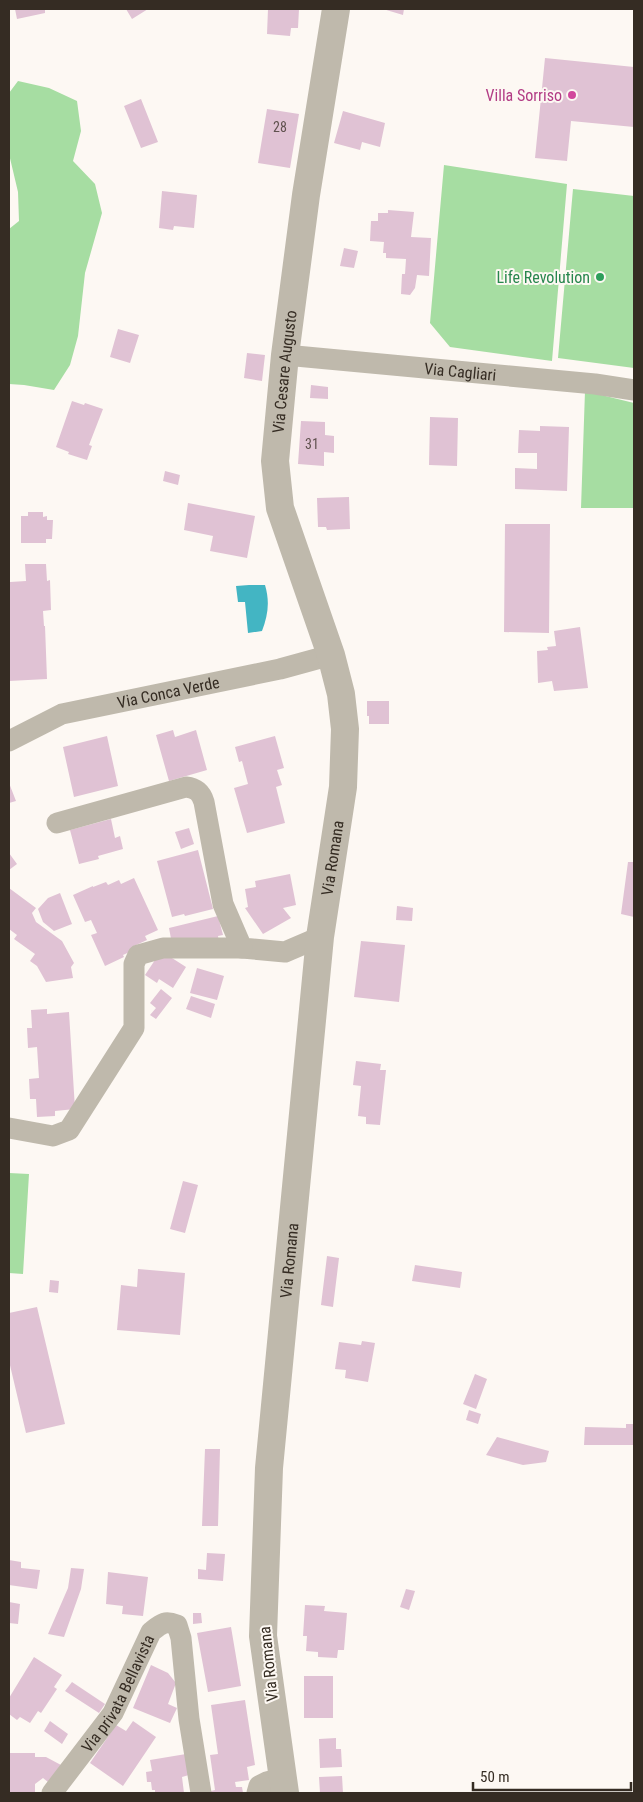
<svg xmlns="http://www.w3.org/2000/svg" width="643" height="1802" font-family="'Roboto Condensed',sans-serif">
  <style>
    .green { fill: #a6dda2 }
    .water { fill: #43b5c3 }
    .building { fill: #e0c2d4 }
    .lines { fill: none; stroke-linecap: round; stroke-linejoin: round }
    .minor { stroke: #bfb9ac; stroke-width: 21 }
    .tertiary { stroke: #bfb9ac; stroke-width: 28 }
    .hotel-dot { fill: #d1479c; stroke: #fdf8f3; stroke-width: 2 }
    .leisure-dot { fill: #2e9e5b; stroke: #fdf8f3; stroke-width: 2 }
    .labels { text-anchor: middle; stroke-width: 4; stroke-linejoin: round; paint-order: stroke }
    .number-label { font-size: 14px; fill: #60524f }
    .hotel-label { font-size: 16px; fill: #b23c85; stroke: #fdf8f3; text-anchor: end }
    .leisure-label { font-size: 16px; fill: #27864d; stroke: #fdf8f3; text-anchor: end }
    .street-label { font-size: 16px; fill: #352c23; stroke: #fdf8f3 }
  </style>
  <rect width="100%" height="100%" fill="#fdf8f3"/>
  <!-- green -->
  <path class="green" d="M 18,81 L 49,88 L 77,101 L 81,131 L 73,161 L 95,184 L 102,213 L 85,273 L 78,336 L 70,365 L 54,390 L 24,385 L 9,384 L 9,229 L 19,221 L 18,192 L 9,154 L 9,93 Z
    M 444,165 L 567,184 L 552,361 L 450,347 L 430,323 Z
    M 573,189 L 634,196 L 634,368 L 558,358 Z
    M 585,391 L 634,403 L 634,508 L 581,508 Z
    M 9,1173 L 29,1174 L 23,1274 L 9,1273 Z"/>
  <!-- water -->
  <path class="water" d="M 249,585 L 265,585 C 270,602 268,615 262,631 L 248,633 L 245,602 L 238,602 L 236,586 Z"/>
  <!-- building -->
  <path class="building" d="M 15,9 L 45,9 L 45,13 L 17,19 Z
    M 126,9 L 148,9 L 132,19 Z
    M 268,9 L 299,9 L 298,28 L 291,28 L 290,36 L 267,34 Z
    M 383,9 L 404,9 L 403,15 Z
    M 545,58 L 634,67 L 634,127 L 571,121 L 567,161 L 535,158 Z
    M 141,99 L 158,142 L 141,148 L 124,106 Z
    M 267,109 L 299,114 L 290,168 L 258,163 Z
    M 343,111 L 385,123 L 380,147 L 362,142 L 360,150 L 334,143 Z
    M 162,191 L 197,195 L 194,228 L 174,226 L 173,230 L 159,228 Z
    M 388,210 L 414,212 L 411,237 L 431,238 L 429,276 L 417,275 L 415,288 L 410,295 L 401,294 L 402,274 L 405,274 L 406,259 L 386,258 L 386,253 L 383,253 L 384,242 L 370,241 L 371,221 L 378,221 L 378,213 L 388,213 Z
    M 344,248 L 358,251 L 354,268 L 340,266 Z
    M 118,329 L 139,335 L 130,363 L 110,357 Z
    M 247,353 L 265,355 L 262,381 L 244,378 Z
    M 311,385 L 328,387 L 328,399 L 310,398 Z
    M 72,401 L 84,405 L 85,403 L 103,409 L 89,445 L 92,446 L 87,460 L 68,454 L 69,452 L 56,447 Z
    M 430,417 L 458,418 L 457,466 L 429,465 Z
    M 301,421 L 325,422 L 325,435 L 334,436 L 334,453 L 324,452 L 324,466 L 298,464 Z
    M 540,426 L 569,427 L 567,491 L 515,489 L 515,468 L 537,469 L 537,453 L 518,453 L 519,430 L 540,431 Z
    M 165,471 L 180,475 L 178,485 L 163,481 Z
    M 349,497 L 350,529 L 327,530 L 326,527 L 318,527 L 317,498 Z
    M 188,503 L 255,516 L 247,558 L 210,551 L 213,536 L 184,530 Z
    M 28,512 L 43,512 L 43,517 L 47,516 L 47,520 L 53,520 L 52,539 L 46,539 L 46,543 L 21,543 L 21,516 L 28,516 Z
    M 505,524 L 550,524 L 549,633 L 504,632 Z
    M 25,564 L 46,564 L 47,581 L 50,580 L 51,610 L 43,611 L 44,626 L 45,626 L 47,679 L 9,681 L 10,582 L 26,581 Z
    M 580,627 L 588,688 L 554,691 L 552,681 L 538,683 L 537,651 L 548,650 L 547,647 L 556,646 L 554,631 Z
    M 367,701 L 389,701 L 389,724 L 369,724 L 369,716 L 367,716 Z
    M 173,730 L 175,737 L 196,730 L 207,770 L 169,781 L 156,735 Z
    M 107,736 L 118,786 L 74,797 L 63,747 Z
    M 275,736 L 284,768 L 277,770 L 282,785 L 276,787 L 285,823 L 247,833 L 234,788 L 248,784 L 242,761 L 239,762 L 235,747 Z
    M 9,783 L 16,801 L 9,803 Z
    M 111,819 L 115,838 L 120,836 L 123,849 L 98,856 L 99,859 L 79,864 L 70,830 Z
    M 189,828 L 194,844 L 181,849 L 175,832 Z
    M 198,850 L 213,909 L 185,916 L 184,914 L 172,917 L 157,861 Z
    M 9,853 L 17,864 L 9,870 Z
    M 628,862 L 634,862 L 634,917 L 621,914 Z
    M 290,874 L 296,905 L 283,908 L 291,918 L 263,934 L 245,908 L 248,907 L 245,889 L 256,887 L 255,881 Z
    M 134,878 L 158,930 L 145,936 L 147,940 L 134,946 L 136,949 L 123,955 L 124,957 L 105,966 L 91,935 L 97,933 L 91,920 L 85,922 L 73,895 L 93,886 L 93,887 L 106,882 L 108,885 L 119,880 L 121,884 Z
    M 9,888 L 36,908 L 32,913 L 36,922 L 62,941 L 74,963 L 71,967 L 73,978 L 46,982 L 37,966 L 30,961 L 35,954 L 14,939 L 17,935 L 9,929 Z
    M 60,893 L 72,924 L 54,931 L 43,922 L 38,909 L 48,898 Z
    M 397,906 L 413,908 L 412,921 L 396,920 Z
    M 218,916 L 223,935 L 218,936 L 219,942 L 172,944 L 169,928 Z
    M 361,941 L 405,945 L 399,1002 L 354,997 Z
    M 161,951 L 186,967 L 173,988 L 159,979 L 157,983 L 145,975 Z
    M 197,968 L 224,976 L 217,1000 L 190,993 Z
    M 161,989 L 172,998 L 156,1019 L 150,1015 L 156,1008 L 150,1003 Z
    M 191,996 L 215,1004 L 211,1018 L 186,1009 Z
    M 47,1009 L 47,1014 L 69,1012 L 75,1109 L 55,1111 L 55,1116 L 37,1117 L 36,1099 L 30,1099 L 29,1079 L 39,1078 L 37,1047 L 28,1048 L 27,1028 L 32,1028 L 31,1010 Z
    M 356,1061 L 381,1064 L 380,1070 L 386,1070 L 380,1125 L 366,1124 L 366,1117 L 358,1116 L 361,1086 L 353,1085 Z
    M 183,1181 L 198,1185 L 185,1233 L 170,1229 Z
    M 327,1256 L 339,1258 L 333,1307 L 321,1305 Z
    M 415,1265 L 462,1272 L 460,1288 L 412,1281 Z
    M 138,1269 L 185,1273 L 180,1335 L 117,1330 L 121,1285 L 137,1287 Z
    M 50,1280 L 59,1281 L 58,1293 L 49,1292 Z
    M 37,1307 L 65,1424 L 26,1433 L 9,1361 L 9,1313 Z
    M 362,1341 L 375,1343 L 368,1382 L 345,1378 L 346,1370 L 335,1369 L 339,1342 L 361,1345 Z
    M 475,1374 L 487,1379 L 476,1409 L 463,1404 Z
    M 469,1410 L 481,1414 L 478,1424 L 466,1420 Z
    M 626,1424 L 634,1424 L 634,1445 L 584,1445 L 585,1427 L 626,1428 Z
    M 497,1437 L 549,1451 L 546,1462 L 523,1465 L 486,1455 Z
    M 205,1449 L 220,1449 L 218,1526 L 202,1526 Z
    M 207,1553 L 225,1554 L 223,1581 L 198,1579 L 198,1569 L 206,1570 Z
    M 9,1560 L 21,1562 L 21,1568 L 40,1570 L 37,1589 L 9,1585 Z
    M 71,1568 L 84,1569 L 81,1589 L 64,1637 L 48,1634 L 68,1588 Z
    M 108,1572 L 148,1577 L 143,1616 L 122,1614 L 123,1606 L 106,1604 Z
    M 406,1589 L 415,1591 L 409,1610 L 400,1607 Z
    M 9,1602 L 20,1604 L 18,1624 L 9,1623 Z
    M 305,1605 L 325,1606 L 324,1611 L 347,1613 L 344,1650 L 338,1650 L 337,1658 L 318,1657 L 318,1652 L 306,1651 L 307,1636 L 303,1636 Z
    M 193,1613 L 201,1613 L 202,1623 L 193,1624 Z
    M 231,1627 L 241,1686 L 208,1692 L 197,1633 Z
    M 34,1657 L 62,1675 L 54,1687 L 57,1689 L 41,1713 L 38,1711 L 30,1723 L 20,1717 L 17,1720 L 9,1714 L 9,1698 Z
    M 151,1665 L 168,1673 L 176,1683 L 168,1704 L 177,1708 L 170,1723 L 133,1708 Z
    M 304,1676 L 333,1676 L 333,1718 L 304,1718 Z
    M 72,1682 L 105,1704 L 99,1713 L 65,1691 Z
    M 245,1700 L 255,1765 L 247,1767 L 249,1780 L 235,1782 L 236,1787 L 242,1787 L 243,1793 L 211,1793 L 211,1791 L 215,1790 L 210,1755 L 218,1754 L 211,1705 Z
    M 50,1721 L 68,1734 L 62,1744 L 44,1731 Z
    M 133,1721 L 156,1737 L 123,1786 L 90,1763 L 116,1725 L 126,1731 Z
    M 336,1738 L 336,1749 L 341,1749 L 342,1767 L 320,1768 L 319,1739 Z
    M 9,1753 L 35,1753 L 35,1757 L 46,1757 L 61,1765 L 48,1782 L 43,1778 L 35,1784 L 35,1793 L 9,1793 Z
    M 186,1754 L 189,1775 L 182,1777 L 184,1793 L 155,1793 L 155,1790 L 152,1790 L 151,1782 L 147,1782 L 146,1772 L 152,1771 L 150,1760 Z
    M 342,1776 L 343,1793 L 320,1793 L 319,1777 Z"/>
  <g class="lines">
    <!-- minor -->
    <g class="minor">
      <path id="s1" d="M 285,355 L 595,384 L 634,390"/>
      <path id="s2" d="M 9,741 L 62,714 L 280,669 L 331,655"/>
      <path d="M 57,823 L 186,787 C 196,788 201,792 204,802 L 223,904 L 242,948 L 285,952 L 320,937"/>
      <path d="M 9,1128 L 53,1136 L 69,1130 L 134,1028 L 134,964 L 138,955 L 163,948 L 242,948"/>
      <path id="s3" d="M 52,1793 L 113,1713 L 151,1632 C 161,1624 164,1620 177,1625 L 181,1638 L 189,1719 L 201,1793"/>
      <path d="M 257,1793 L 259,1786 L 267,1782 L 282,1778"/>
    </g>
    <!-- tertiary -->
    <path class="tertiary" id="s4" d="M 285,1793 L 263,1636 L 269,1468 L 320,937 L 343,787 L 345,729 L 341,694 L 331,655 L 280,508 L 275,461 L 285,355 L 306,195 L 336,9"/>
  </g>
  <!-- markers -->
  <circle class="hotel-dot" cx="572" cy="95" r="5"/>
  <circle class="leisure-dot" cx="600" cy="277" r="5"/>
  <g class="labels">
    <!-- number labels -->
    <g class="number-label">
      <text x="280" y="132">28</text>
      <text x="312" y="449">31</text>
    </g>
    <!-- hotel labels -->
    <g class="hotel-label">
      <text x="562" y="101">Villa Sorriso</text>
    </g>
    <!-- leisure labels -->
    <g class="leisure-label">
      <text x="590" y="283">Life Revolution</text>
    </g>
    <!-- street labels -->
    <g class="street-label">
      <text dy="6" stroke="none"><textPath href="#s1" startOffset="176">Via Cagliari</textPath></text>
      <text dy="6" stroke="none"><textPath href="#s4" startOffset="1438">Via Cesare Augusto</textPath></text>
      <text dy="6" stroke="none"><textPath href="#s2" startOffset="168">Via Conca Verde</textPath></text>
      <text dy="6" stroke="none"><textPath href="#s4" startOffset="940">Via Romana</textPath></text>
      <text dy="6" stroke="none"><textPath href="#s4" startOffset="535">Via Romana</textPath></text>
      <text transform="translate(268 1664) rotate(-96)" y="6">Via Romana</text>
      <text dy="6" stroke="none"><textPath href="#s3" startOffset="120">Via privata Bellavista</textPath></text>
    </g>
  </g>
  <!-- border -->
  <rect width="643" height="1802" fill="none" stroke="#352c23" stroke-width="20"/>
  <!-- scale -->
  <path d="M473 1782v8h158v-8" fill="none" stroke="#352c23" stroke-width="2.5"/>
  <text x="480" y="1782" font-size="15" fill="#352c23" stroke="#fdf8f3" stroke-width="4" paint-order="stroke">50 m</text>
</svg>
